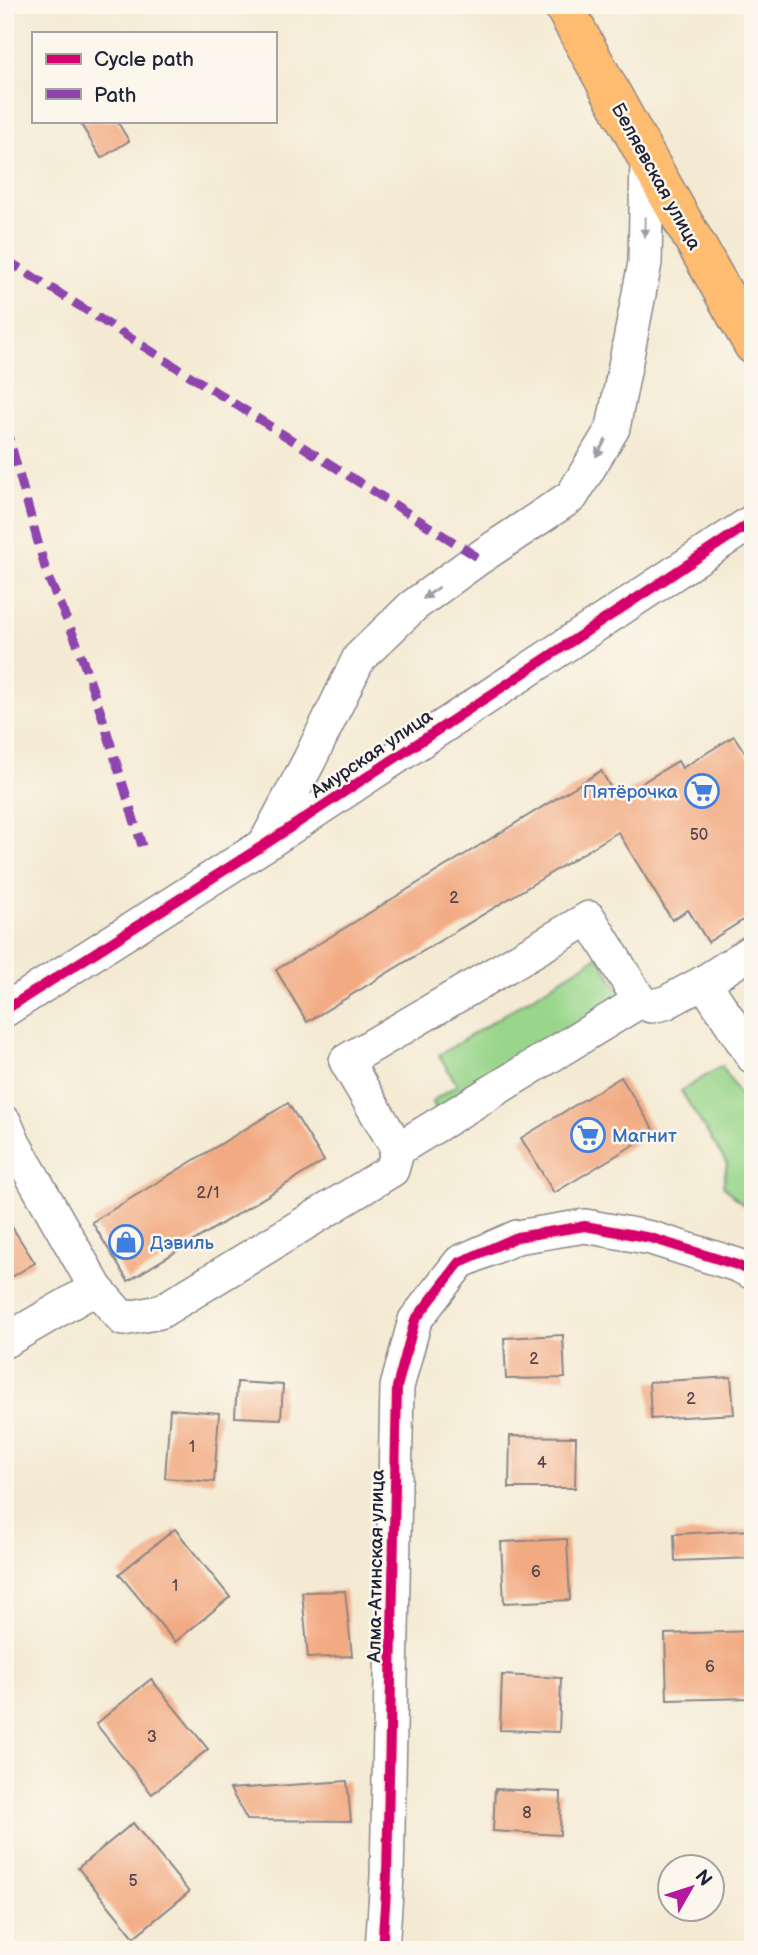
<svg xmlns="http://www.w3.org/2000/svg" width="758" height="1955" font-family="'Balsamiq Sans',sans-serif">
  <style>
    .green { fill: #99d68b; stroke: #5e7c63; stroke-width: 2 }
    .building { fill: #f2aa82 }
    .lines { fill: none; stroke-linecap: round; stroke-linejoin: round }
    .minor-casing { stroke: #8b8687; stroke-width: 36 }
    .major-casing { stroke: #8b8687; stroke-width: 41 }
    .minor { stroke: #fff; stroke-width: 33 }
    .major { stroke: #fdbc6f; stroke-width: 38 }
    .quiet { stroke: #8e44ad; stroke-width: 9; stroke-dasharray: 18 9; stroke-linecap: butt }
    .cycleway-casing { stroke: #fbf7ec; stroke-width: 15 }
    .cycleway { stroke: #d6006c; stroke-width: 10 }
    .oneway { fill: #9c9ca7 }
    .labels { text-anchor: middle; stroke-width: 5; stroke-linejoin: round; paint-order: stroke }
    .number-label { font-size: 16px; fill: #56444d }
    .street-label { font-size: 19px; fill: #22223b; stroke: #fbf7ec }
    .shop-label { font-size: 19px; fill: #366cbe; stroke: #fbf7ec; text-anchor: start }
  </style>
  <rect width="100%" height="100%" fill="#fbf7ec"/>
  <filter id="ink" filterUnits="userSpaceOnUse"><feTurbulence type="fractalNoise" baseFrequency=".0143" numOctaves="2"/><feDisplacementMap in="SourceGraphic" scale="14" xChannelSelector="R" yChannelSelector="G"/><feConvolveMatrix kernelMatrix="1 2 1 2 8 2 1 2 1" color-interpolation-filters="sRGB"/></filter>
  <filter id="wash" filterUnits="userSpaceOnUse"><feTurbulence type="fractalNoise" baseFrequency=".00686" numOctaves="4" result="noise"/><feDisplacementMap in="SourceGraphic" scale="28" xChannelSelector="R" yChannelSelector="G"/><feGaussianBlur stdDeviation="1.57" result="paint"/><feColorMatrix in="noise" values="0 0 0 0 0 0 0 0 0 0 0 0 0 0 0 0 0 1.4 0 .05"/><feComposite in="paint" operator="in"/></filter>
  <g filter="url(#wash)">
    <rect width="100%" height="100%" fill="#f4ead3"/>
    <!-- green -->
    <path class="green" d="M 598,956 L 624,997 L 439,1113 L 432,1101 L 457,1085 L 439,1055 Z
      M 722,1066 L 753,1117 L 753,1214 L 723,1186 L 727,1164 L 681,1091 Z"/>
    <g id="blocks">
      <!-- building -->
      <path class="building" d="M 79,121 L 117,121 L 129,141 L 101,158 Z
        M 734,736 L 753,765 L 753,914 L 708,942 L 688,910 L 672,920 L 618,832 L 307,1022 L 276,970 L 601,771 L 617,798 L 678,761 L 682,768 Z
        M 621,1077 L 655,1132 L 554,1193 L 521,1138 Z
        M 288,1103 L 324,1161 L 128,1281 L 92,1222 Z
        M 5,1216 L 35,1263 L 5,1281 Z
        M 563,1335 L 565,1378 L 506,1379 L 504,1338 Z
        M 731,1377 L 734,1414 L 651,1419 L 649,1382 Z
        M 237,1382 L 283,1385 L 281,1419 L 235,1417 Z
        M 170,1409 L 219,1413 L 214,1482 L 165,1478 Z
        M 510,1436 L 576,1437 L 575,1488 L 509,1488 Z
        M 175,1529 L 230,1597 L 175,1642 L 119,1574 Z
        M 753,1530 L 753,1558 L 675,1561 L 674,1534 Z
        M 567,1539 L 570,1600 L 504,1603 L 501,1542 Z
        M 345,1591 L 352,1656 L 308,1658 L 302,1592 Z
        M 753,1631 L 753,1698 L 667,1700 L 665,1634 Z
        M 502,1675 L 561,1678 L 559,1732 L 500,1730 Z
        M 151,1679 L 208,1749 L 152,1794 L 96,1724 Z
        M 347,1781 L 351,1821 L 247,1820 L 230,1789 Z
        M 495,1789 L 561,1792 L 560,1835 L 493,1831 Z
        M 133,1823 L 189,1892 L 134,1937 L 78,1868 Z"/>
    </g>
  </g>
  <g filter="url(#ink)">
    <use href="#blocks" fill-opacity="0" stroke="#8b8687" stroke-width="2"/>
    <g class="lines">
      <!-- minor casing -->
      <g class="minor-casing">
        <path id="minor" d="M 266,842 L 309,761 L 359,658 L 413,606 L 479,558 L 572,496 L 613,428 L 645,263 L 647,158
          M 753,951 L 704,982 L 753,1057
          M 5,1010 L 264,845 L 753,521
          M 5,1123 L 14,1144 L 96,1288 L 123,1319 L 160,1312 L 392,1170 L 398,1149 L 346,1061 L 589,918 L 640,1001 L 651,1006 L 665,1003 L 704,982
          M 398,1149 L 640,1001
          M 5,1341 L 96,1288
          M 382,1950 L 387,1877 L 397,1387 L 415,1320 L 460,1262 L 517,1237 L 585,1226 L 651,1238 L 737,1265 L 753,1273"/>
      </g>
      <!-- major casing -->
      <g class="major-casing">
        <path id="major" d="M 563,5 L 647,158 L 753,345"/>
      </g>
      <!-- minor -->
      <use href="#minor" class="minor"/>
      <!-- major -->
      <use href="#major" class="major"/>
      <!-- quiet -->
      <path class="quiet" d="M 5,259 L 479,558
        M 5,423 L 47,575 L 76,641 L 102,716 L 142,846"/>
      <!-- cycleway casing -->
      <g class="cycleway-casing">
        <path id="cycleway" d="M 5,1010 L 264,845 L 753,521
          M 382,1950 L 387,1877 L 397,1387 L 415,1320 L 460,1262 L 517,1237 L 585,1226 L 651,1238 L 737,1265 L 753,1273"/>
      </g>
      <!-- cycleway -->
      <use href="#cycleway" class="cycleway"/>
    </g>
    <!-- one-way arrows -->
    <defs><path id="oneway-solid" d="M-6-.8H1V-3.2L6.5 0L1 3.2V.8H-6Z" transform="scale(1.75)"/></defs>
    <g class="oneway">
      <use href="#oneway-solid" transform="translate(645 227) rotate(91)"/>
      <use href="#oneway-solid" transform="translate(601 448) rotate(121)"/>
      <use href="#oneway-solid" transform="translate(431 593) rotate(144)"/>
    </g>
  </g>
  <!-- icons -->
  <defs>
    <g id="supermarket-ring" transform="scale(1.75)"><circle r="9.5" fill="#fbf7ec" stroke="#3f7fe0" stroke-width="1.5"/><path d="M-6-5.5h2.5l.6 2H6L4.5 2H-2.5L-4.4-4H-6ZM-1.5 3.2a1.3 1.3 0 1 0 .1 0ZM3 3.2a1.3 1.3 0 1 0 .1 0Z" fill="#3f7fe0"/></g>
    <g id="shop-ring" transform="scale(1.75)"><circle r="9.5" fill="#fbf7ec" stroke="#3f7fe0" stroke-width="1.5"/><path d="M-5-2.5h2.3a2.7 3.5 0 0 1 5.4 0H5L5.5 6h-11ZM-1.5-2.5h3a1.5 2.3 0 0 0-3 0Z" fill="#3f7fe0"/></g>
  </defs>
  <g fill-rule="evenodd">
    <use href="#supermarket-ring" x="702" y="791"/>
    <use href="#supermarket-ring" x="588" y="1135"/>
    <use href="#shop-ring" x="126" y="1242"/>
  </g>
  <g class="labels">
    <!-- number labels -->
    <g class="number-label">
      <text x="699" y="840">50</text>
      <text x="454" y="903">2</text>
      <text x="208" y="1198">2/1</text>
      <text x="534" y="1364">2</text>
      <text x="691" y="1404">2</text>
      <text x="192" y="1452">1</text>
      <text x="542" y="1468">4</text>
      <text x="536" y="1577">6</text>
      <text x="175" y="1591">1</text>
      <text x="710" y="1672">6</text>
      <text x="152" y="1742">3</text>
      <text x="527" y="1818">8</text>
      <text x="133" y="1886">5</text>
    </g>
    <!-- street labels -->
    <g class="street-label">
      <text transform="translate(657 176) rotate(61)" y="7">Беляевская улица</text>
      <text transform="translate(371 753) rotate(-34)" y="7">Амурская улица</text>
      <text transform="translate(375 1566) rotate(-89)" y="7">Алма-Атинская улица</text>
    </g>
    <!-- shop labels -->
    <g class="shop-label">
      <text x="678" y="798" text-anchor="end">Пятёрочка</text>
      <text x="612" y="1142">Магнит</text>
      <text x="150" y="1249">Дэвиль</text>
    </g>
  </g>
  <!-- margin -->
  <rect width="758" height="1955" fill="none" stroke="#fbf7ec" stroke-width="28"/>
  <!-- legend -->
  <rect x="32" y="32" width="245" height="91" fill="#fbf7ec" stroke="#a4a2a5" stroke-width="2"/>
  <rect x="46" y="54" width="35" height="10" fill="#d6006c" stroke="#a4a2a5" stroke-width="2"/>
  <text x="94" y="66" font-size="21" fill="#22223b">Cycle path</text>
  <rect x="46" y="89" width="35" height="10" fill="#8e44ad" stroke="#a4a2a5" stroke-width="2"/>
  <text x="94" y="102" font-size="21" fill="#22223b">Path</text>
  <!-- north arrow -->
  <g transform="translate(691 1888) rotate(51)"><circle r="33" fill="#fbf7ec" stroke="#a4a2a5" stroke-width="2"/>
  <path d="M0-5L12 26L0 18L-12 26Z" fill="#b5179e"/>
  <text y="-10" font-size="19" font-weight="bold" text-anchor="middle" fill="#22223b">N</text>
  </g>
</svg>
